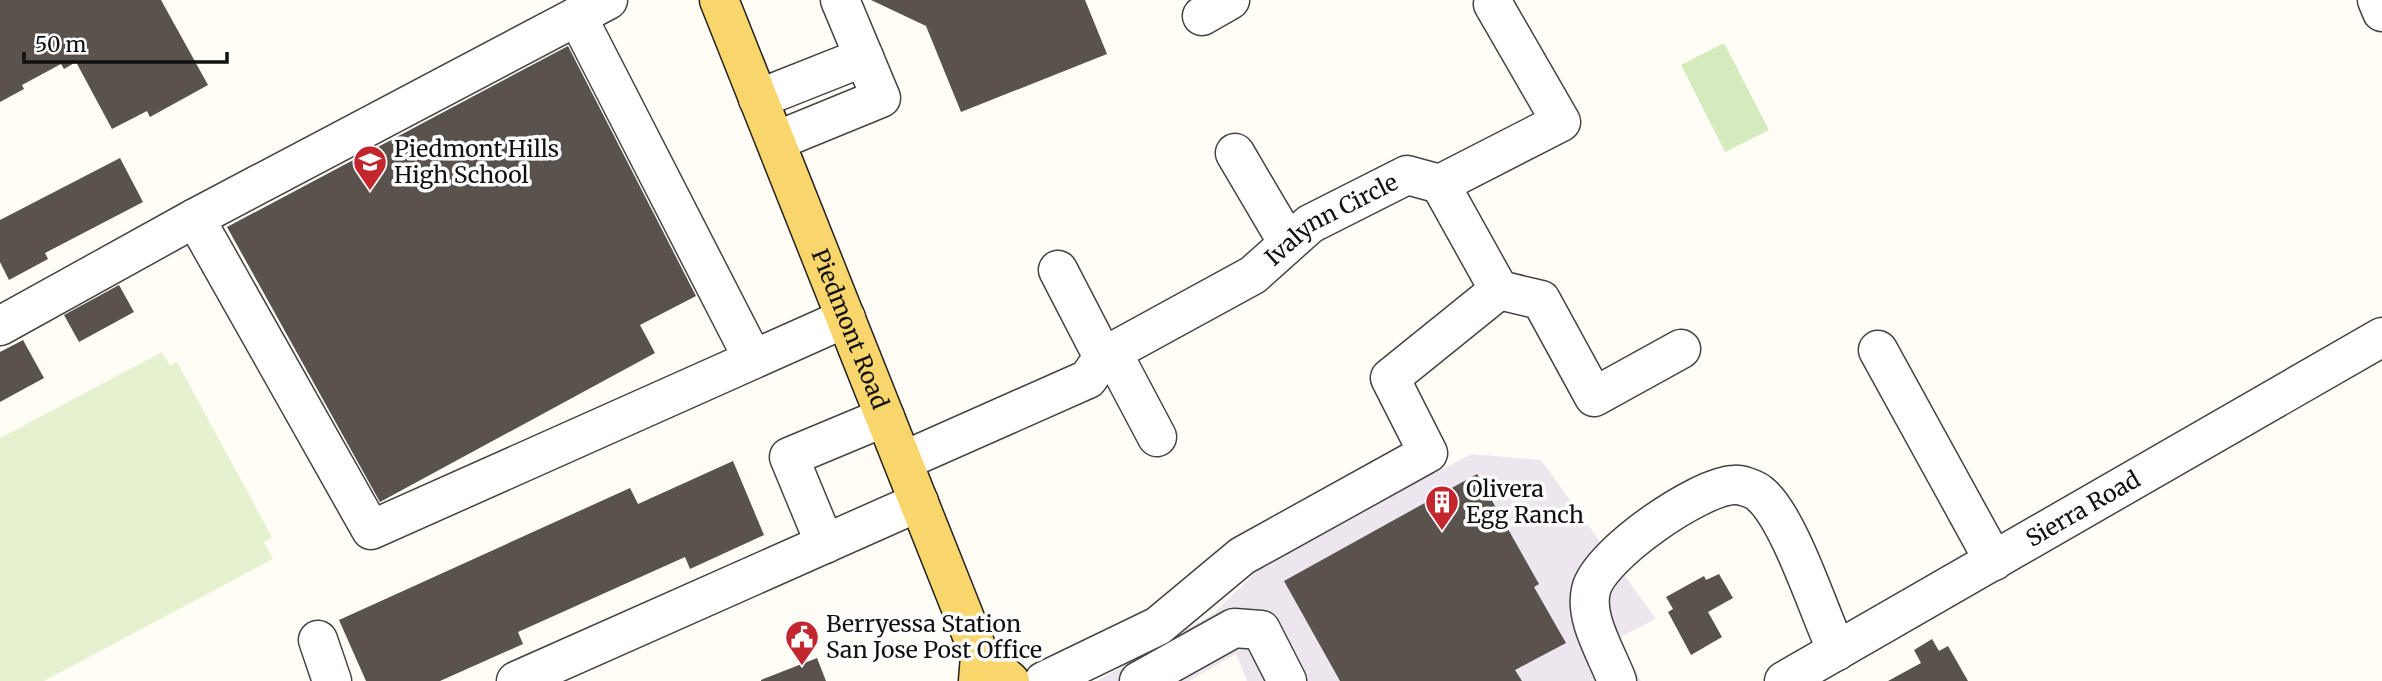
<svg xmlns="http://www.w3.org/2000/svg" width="2382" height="681" font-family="Merriweather,serif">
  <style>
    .industrial { fill: #eee6ef }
    .green { fill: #d5ebbd }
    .pitch { fill: #e6f2cf }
    .building { fill: #5a524d }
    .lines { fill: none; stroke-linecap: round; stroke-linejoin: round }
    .minor-casing { stroke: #444; stroke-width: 41 }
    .major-casing { stroke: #222; stroke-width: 41 }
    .minor { stroke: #fff; stroke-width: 38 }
    .major { stroke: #f9d66b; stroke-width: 38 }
    .labels { text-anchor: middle; stroke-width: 7; stroke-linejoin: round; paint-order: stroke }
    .poi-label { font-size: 23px; fill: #111; stroke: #fff; text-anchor: start }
    .street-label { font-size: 23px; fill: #111; stroke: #fff }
  </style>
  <rect width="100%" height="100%" fill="#fffdf5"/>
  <!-- industrial -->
  <path class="industrial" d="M 1471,454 L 1541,460 L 1656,619 L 1618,638 L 1641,681 L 1247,681 L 1236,654 L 1189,681 L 1097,681 L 1214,613 L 1264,564 Z"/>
  <!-- green -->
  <path class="green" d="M 1724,43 L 1769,130 L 1725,152 L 1681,65 Z"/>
  <!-- pitch -->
  <path class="pitch" d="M 162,352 L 170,366 L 177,362 L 272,537 L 264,542 L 273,559 L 44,681 L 0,681 L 0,438 Z"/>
  <!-- building -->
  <path class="building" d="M 0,0 L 161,0 L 208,85 L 150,117 L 147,111 L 112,129 L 76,62 L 64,69 L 61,64 L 22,85 L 24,89 L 0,102 Z
    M 871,0 L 1085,0 L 1107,54 L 961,112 L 926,26 Z
    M 568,46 L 696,296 L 640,325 L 655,353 L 380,502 L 227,227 Z
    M 120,158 L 143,202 L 45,253 L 48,259 L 9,280 L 0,262 L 0,220 Z
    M 119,285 L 134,312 L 79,342 L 64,315 Z
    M 23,340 L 44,378 L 0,402 L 0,352 Z
    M 733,461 L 764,535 L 690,569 L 685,557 L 518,632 L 523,644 L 440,681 L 366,681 L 339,620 L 630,488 L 638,504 Z
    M 1477,474 L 1539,584 L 1534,587 L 1566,643 L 1515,670 L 1522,681 L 1340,681 L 1284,581 Z
    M 1719,574 L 1733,598 L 1708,612 L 1722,637 L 1691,655 L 1668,612 L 1673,609 L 1666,597 L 1704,576 L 1706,580 Z
    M 1932,639 L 1939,651 L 1948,646 L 1968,681 L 1888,681 L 1921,663 L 1914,650 Z
    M 817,658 L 826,681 L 761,681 L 761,680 Z"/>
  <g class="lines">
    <!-- minor casing -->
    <g class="minor-casing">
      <g id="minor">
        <path d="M 2377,0 L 2382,12"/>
        <path d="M 577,16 L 753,359"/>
        <path d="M 1202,16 L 1230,0"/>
        <path d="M 758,99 L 864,57"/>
        <path d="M 776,141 L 881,98 L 840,0"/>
        <path d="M 1235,153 L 1288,243"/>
        <path d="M 1440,184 L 1561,122 L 1493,4"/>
        <path d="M 195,218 L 371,530 L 846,318"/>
        <path d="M 1058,270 L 1103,357"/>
        <path d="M 1499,290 L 1541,300 L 1594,397 L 1681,349"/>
        <path d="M 0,326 L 195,218 L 608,0"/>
        <path d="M 1878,350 L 1994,561"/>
        <path d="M 1112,352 L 1157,437"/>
        <path id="s1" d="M 903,461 L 1088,379 L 1103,357 L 1253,275 L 1310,224 L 1407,175 L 1440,184 L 1499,290"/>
        <path d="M 825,544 L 789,457 L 885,417"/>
        <path d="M 318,640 L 332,681"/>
        <path d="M 516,681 L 919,502"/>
        <path d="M 1044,681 L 1158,626 L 1242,556 L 1428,453 L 1390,378 L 1499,290"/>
        <path d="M 1139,681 L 1234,628 L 1261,630 L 1287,681"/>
        <path d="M 1617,681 C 1607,654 1584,619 1591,590 C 1599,555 1699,486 1734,485 C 1740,484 1754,489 1759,493 C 1789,516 1819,613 1837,651"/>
        <path id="s2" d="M 1784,681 L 2382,337"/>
      </g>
    </g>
    <!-- major casing -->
    <g class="major-casing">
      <g id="major">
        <path id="s3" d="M 719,0 L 980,656 L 978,681"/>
        <path d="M 980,656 L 1010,681"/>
      </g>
    </g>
    <!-- minor -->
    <use href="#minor" class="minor"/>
    <!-- major -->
    <use href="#major" class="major"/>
  </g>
  <!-- icons -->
  <defs>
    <g id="school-pin" transform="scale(1.75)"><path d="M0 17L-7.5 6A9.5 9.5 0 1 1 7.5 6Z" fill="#c4262e" stroke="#fff"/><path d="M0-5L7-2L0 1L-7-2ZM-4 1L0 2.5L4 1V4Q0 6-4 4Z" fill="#fff"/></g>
    <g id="building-pin" transform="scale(1.75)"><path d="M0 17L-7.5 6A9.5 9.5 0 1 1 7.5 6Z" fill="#c4262e" stroke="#fff"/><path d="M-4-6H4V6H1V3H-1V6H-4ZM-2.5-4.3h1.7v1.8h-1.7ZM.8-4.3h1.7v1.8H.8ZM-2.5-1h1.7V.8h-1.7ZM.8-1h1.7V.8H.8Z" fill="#fff"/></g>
    <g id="civic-pin" transform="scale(1.75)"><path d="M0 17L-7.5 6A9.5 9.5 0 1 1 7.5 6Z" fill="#c4262e" stroke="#fff"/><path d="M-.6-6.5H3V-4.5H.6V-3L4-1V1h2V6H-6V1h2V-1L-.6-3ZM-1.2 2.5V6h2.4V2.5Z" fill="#fff"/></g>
  </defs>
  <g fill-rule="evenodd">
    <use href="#school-pin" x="370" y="162"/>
    <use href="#building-pin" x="1442" y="502"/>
    <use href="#civic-pin" x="802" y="637"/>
  </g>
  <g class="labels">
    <!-- poi labels -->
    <g class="poi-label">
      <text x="394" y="157">Piedmont Hills<tspan x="394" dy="26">High School</tspan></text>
      <text x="1466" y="497">Olivera<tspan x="1466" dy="26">Egg Ranch</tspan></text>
      <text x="826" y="632">Berryessa Station<tspan x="826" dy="26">San Jose Post Office</tspan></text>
    </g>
    <!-- street labels -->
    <g class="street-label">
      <text dy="8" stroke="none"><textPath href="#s1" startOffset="497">Ivalynn Circle</textPath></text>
      <text dy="8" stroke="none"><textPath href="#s3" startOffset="354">Piedmont Road</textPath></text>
      <text dy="8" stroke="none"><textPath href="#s2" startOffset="345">Sierra Road</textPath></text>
    </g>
  </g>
  <!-- scale -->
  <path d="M24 52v10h203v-10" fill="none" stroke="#111111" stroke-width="3.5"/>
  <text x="35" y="52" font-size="21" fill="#111111" stroke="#ffffff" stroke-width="5" paint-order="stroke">50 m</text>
</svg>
